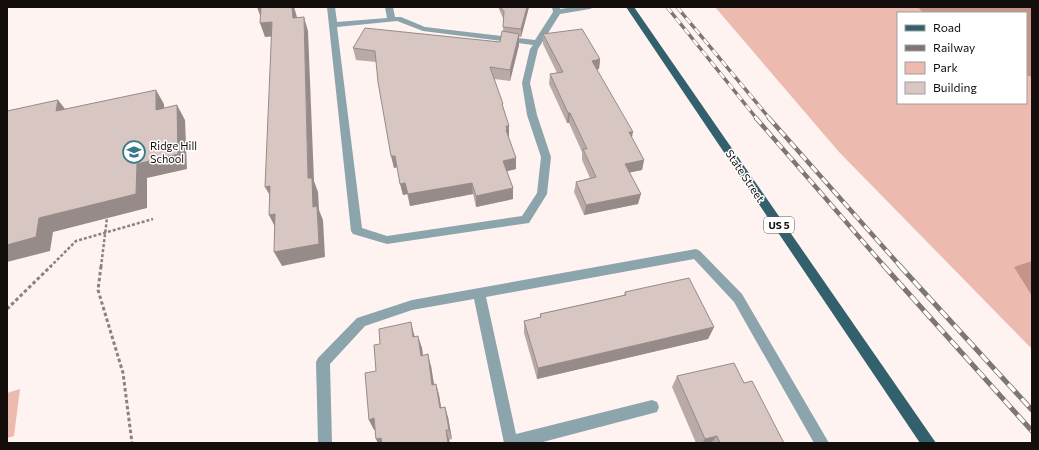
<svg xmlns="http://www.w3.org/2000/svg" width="1039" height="450" font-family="Commissioner,sans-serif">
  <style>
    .green { fill: #edbaaf; fill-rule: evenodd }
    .water { fill: #c79388 }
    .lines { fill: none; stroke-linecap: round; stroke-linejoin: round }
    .path-far1 { stroke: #8b8280; stroke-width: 2.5; stroke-dasharray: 3 2; stroke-linecap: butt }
    .path { stroke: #8b8280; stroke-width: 3; stroke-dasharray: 3.5 2.5; stroke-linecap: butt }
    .service { fill: #8ca4ab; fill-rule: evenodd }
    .primary { fill: #32616d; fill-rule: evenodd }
    .rail-far2-casing { stroke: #7e7674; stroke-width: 3.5 }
    .rail-far1-casing { stroke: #7e7674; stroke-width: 4.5 }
    .rail-casing { stroke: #7e7674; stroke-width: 5 }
    .rail-far2 { stroke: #fff; stroke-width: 2.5; stroke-dasharray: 7; stroke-linecap: butt }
    .rail-far1 { stroke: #fff; stroke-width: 3; stroke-dasharray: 8; stroke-linecap: butt }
    .rail { stroke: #fff; stroke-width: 3.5; stroke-dasharray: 10; stroke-linecap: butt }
    .wall { fill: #b9aaa7 }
    .shaded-wall { fill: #968b88 }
    .building { fill: #d7c6c2; stroke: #968b88 }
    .labels { text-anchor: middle; stroke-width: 3; stroke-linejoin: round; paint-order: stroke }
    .shield { fill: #fff; stroke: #5a5655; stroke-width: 1 }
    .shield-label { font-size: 10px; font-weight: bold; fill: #130d0c }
    .poi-label { font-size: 11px; fill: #130d0c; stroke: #fff; text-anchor: start }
    .street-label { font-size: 11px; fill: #130d0c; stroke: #fff }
  </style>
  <rect width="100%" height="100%" fill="#fef3f0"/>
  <!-- green -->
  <path class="green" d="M 715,7 L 1032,7 L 1032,349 L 839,152 ZM 898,13 L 1026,13 L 1026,103 L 898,103 Z
    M 20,389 L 14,436 L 7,438 L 7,393 Z"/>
  <!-- water -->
  <path class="water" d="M 918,7 L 1032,7 L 1032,77 L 1026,75 L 1026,13 L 923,13 Z
    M 1032,261 L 1032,296 L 1014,267 Z"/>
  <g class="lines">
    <!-- path-far1 -->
    <path class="path-far1" d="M 50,267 L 76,241 L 153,219
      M 101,267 L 107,218"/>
    <!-- path -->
    <path class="path" d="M 101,266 L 98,290 L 123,373 L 132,443
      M 7,309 L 51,266"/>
    <!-- service -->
    <path class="service" d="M 327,7 L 335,7 L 337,22 L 387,18 L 385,7 L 393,7 L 395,17 L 401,17 L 425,27 L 535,40 L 553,12 L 552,7 L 560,7 L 560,9 L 575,7 L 594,7 L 590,9 L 560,14 L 538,49 L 530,83 L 537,115 L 551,157 L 547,194 L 529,223 L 387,244 L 353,234 L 351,231 ZM 397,21 L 423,31 L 533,45 L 530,49 L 522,83 L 527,115 L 541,157 L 537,193 L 522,216 L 387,236 L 362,228 L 337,27 Z
      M 696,249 L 700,251 L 742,294 L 829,443 L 814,443 L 734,302 L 694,259 L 486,297 L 516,434 L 652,400 L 657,402 L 659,407 L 657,412 L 539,443 L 504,443 L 474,299 L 412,310 L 365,326 L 330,364 L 332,443 L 318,443 L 316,362 L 318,358 L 357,318 L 412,300 Z"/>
    <!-- primary -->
    <path class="primary" d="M 626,7 L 634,7 L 936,443 L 920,443 Z"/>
    <!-- rail-far2 casing -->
    <g class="rail-far2-casing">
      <path id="rail-far2" d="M 667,7 L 757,119
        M 677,7 L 770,119"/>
    </g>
    <!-- rail-far1 casing -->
    <g class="rail-far1-casing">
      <path id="rail-far1" d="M 756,118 L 885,267
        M 769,118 L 901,267"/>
    </g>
    <!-- rail casing -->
    <g class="rail-casing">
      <path id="rail" d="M 884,266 L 1032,431
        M 900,266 L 1032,410"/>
    </g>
    <!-- rail-far2 -->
    <use href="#rail-far2" class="rail-far2"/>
    <!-- rail-far1 -->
    <use href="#rail-far1" class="rail-far1"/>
    <!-- rail -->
    <use href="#rail" class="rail"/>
  </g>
  <!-- wall -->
  <path class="wall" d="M 498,7 L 529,7 L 521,37 L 519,37 L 519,45 L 510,81 L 494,79 L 504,110 L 509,137 L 508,137 L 516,169 L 507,171 L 513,188 L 513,199 L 476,207 L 473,194 L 410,206 L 407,194 L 403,195 L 397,167 L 394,168 L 376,62 L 356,60 L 353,48 L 500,42 L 503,31 L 504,18 L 503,18 Z
    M 543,34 L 600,59 L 599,69 L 597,70 L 631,137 L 644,160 L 642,170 L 629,172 L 638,204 L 584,215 L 574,192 L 576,182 L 590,178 L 582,160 L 582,152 L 569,123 L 567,123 L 549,84 L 550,74 L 557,73 L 543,44 Z
    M 625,292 L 714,327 L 708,339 L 537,379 L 524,333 L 524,321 L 540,317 L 540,314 L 624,295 Z
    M 414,334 L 415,337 L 422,348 L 423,355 L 431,366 L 434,385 L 436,384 L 439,395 L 441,408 L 448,417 L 452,439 L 449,440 L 450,443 L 378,443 L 376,439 L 375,429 L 369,420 L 376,371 Z
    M 677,376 L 744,383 L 784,443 L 696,443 L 672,387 Z"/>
  <!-- shaded-wall -->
  <path class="shaded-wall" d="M 257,7 L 261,7 L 262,21 Z
    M 290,7 L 294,7 L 297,17 L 297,32 L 293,18 Z
    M 527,7 L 529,7 L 521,37 L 521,29 Z
    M 304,17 L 308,31 L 314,181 L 318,192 L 319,210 L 323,220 L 325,257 L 282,266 L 274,252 L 313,207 L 308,178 Z
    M 272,22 L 277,36 L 265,37 L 260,23 Z
    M 519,34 L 519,45 L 510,81 L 510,70 Z
    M 600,59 L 599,69 L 591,71 L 592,61 Z
    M 156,90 L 164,104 L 165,124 L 156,110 Z
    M 58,100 L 69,114 L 56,111 Z
    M 177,105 L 185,120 L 187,169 L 147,178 L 147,208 L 53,232 L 50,251 L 7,262 L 7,245 L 39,218 L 137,164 Z
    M 568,113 L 570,113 L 569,123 L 567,123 Z
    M 506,126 L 509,126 L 509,137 L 507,137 Z
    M 629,132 L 633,132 L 631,142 Z
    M 391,156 L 395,156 L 398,167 L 394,168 Z
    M 516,158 L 516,169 L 504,172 L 503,161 Z
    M 644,160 L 642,170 L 623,174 L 625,164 Z
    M 405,183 L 408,194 L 403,195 L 400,184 Z
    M 472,183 L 473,194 L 410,206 L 408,194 Z
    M 270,186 L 273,201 L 265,187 Z
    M 513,188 L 513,199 L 476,207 L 476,196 Z
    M 641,194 L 638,204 L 584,215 L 586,205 Z
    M 275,214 L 276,229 L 269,215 Z
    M 411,322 L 414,334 L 416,349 L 413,337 Z
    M 714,327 L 708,339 L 537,379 L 538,368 Z
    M 418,336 L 422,348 L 424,367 L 421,356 Z
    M 428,354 L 431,366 L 436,396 L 432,385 Z
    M 436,384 L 439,395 L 443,418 L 440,408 Z
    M 445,407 L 448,417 L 452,439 L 449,430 Z
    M 374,418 L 380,428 L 374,430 L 369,420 Z
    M 446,430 L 449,440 L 450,443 L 448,443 Z
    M 717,436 L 711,443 L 702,443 L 705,439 Z
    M 381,438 L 384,443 L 378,443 L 376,439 Z"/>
  <!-- building -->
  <path class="building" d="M 261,7 L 292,7 L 293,18 L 304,17 L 308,178 L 312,178 L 313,207 L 317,206 L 319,244 L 274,252 L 275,214 L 269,215 L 270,186 L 265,187 L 272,22 L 260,23 Z
    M 501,7 L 527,7 L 521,29 L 503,27 L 504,11 L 503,11 Z
    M 365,28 L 500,42 L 502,31 L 519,34 L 510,70 L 490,67 L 503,104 L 502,104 L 509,126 L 506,126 L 507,129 L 506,130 L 516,158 L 503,161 L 513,188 L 476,196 L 472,183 L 408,194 L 405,183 L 400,184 L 395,156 L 391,156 L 378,82 L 375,51 L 353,48 Z
    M 582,29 L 600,59 L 592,61 L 633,132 L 629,132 L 644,160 L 625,164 L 641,194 L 586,205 L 576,182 L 596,177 L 583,149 L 587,149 L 570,113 L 568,113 L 550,74 L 563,72 L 543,34 Z
    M 156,90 L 156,110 L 177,105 L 178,154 L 137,164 L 136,194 L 39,218 L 36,237 L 7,245 L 7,111 L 58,100 L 56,111 Z
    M 689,278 L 714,327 L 538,368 L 524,321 L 541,317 L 540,314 L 626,295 L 625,292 Z
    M 411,322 L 413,337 L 418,336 L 421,356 L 428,354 L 432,385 L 436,384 L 440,408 L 445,407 L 449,430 L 446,430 L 448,443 L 382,443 L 381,438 L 376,439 L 374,418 L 369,420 L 365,373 L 376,371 L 374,345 L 380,344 L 379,329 Z
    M 734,363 L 744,383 L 752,381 L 784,443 L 720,443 L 717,436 L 705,439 L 677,376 Z"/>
  <!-- icons -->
  <defs>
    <g id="school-ring" transform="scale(1.15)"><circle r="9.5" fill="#fff" stroke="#367a8a" stroke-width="1.5"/><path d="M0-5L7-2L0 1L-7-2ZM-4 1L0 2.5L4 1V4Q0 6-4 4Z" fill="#367a8a"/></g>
  </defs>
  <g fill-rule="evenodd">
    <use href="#school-ring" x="134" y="152"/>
  </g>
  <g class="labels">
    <!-- shield labels -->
    <rect class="shield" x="764" y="217" width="30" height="16" rx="3"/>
    <g class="shield-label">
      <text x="779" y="229">US 5</text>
    </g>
    <!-- poi labels -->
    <g class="poi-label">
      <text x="150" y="150">Ridge Hill<tspan x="150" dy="13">School</tspan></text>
    </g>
    <!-- street labels -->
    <g class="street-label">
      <text transform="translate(745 176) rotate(56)" y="4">State Street</text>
    </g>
  </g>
  <!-- border -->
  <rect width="1039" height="450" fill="none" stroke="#130d0c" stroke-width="16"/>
  <!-- legend -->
  <rect x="897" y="12" width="130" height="92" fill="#ffffff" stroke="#a19e9e"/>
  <rect x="905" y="25" width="20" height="6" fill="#32616d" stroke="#a19e9e"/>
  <text x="933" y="32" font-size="12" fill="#130d0c">Road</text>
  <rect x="905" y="45" width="20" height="6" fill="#7e7674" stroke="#a19e9e"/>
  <text x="933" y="52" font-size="12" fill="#130d0c">Railway</text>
  <rect x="905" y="62" width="20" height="12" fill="#edbaaf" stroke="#a19e9e"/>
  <text x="933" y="72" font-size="12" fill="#130d0c">Park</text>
  <rect x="905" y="82" width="20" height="12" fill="#d7c6c2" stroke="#a19e9e"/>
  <text x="933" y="92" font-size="12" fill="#130d0c">Building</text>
</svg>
